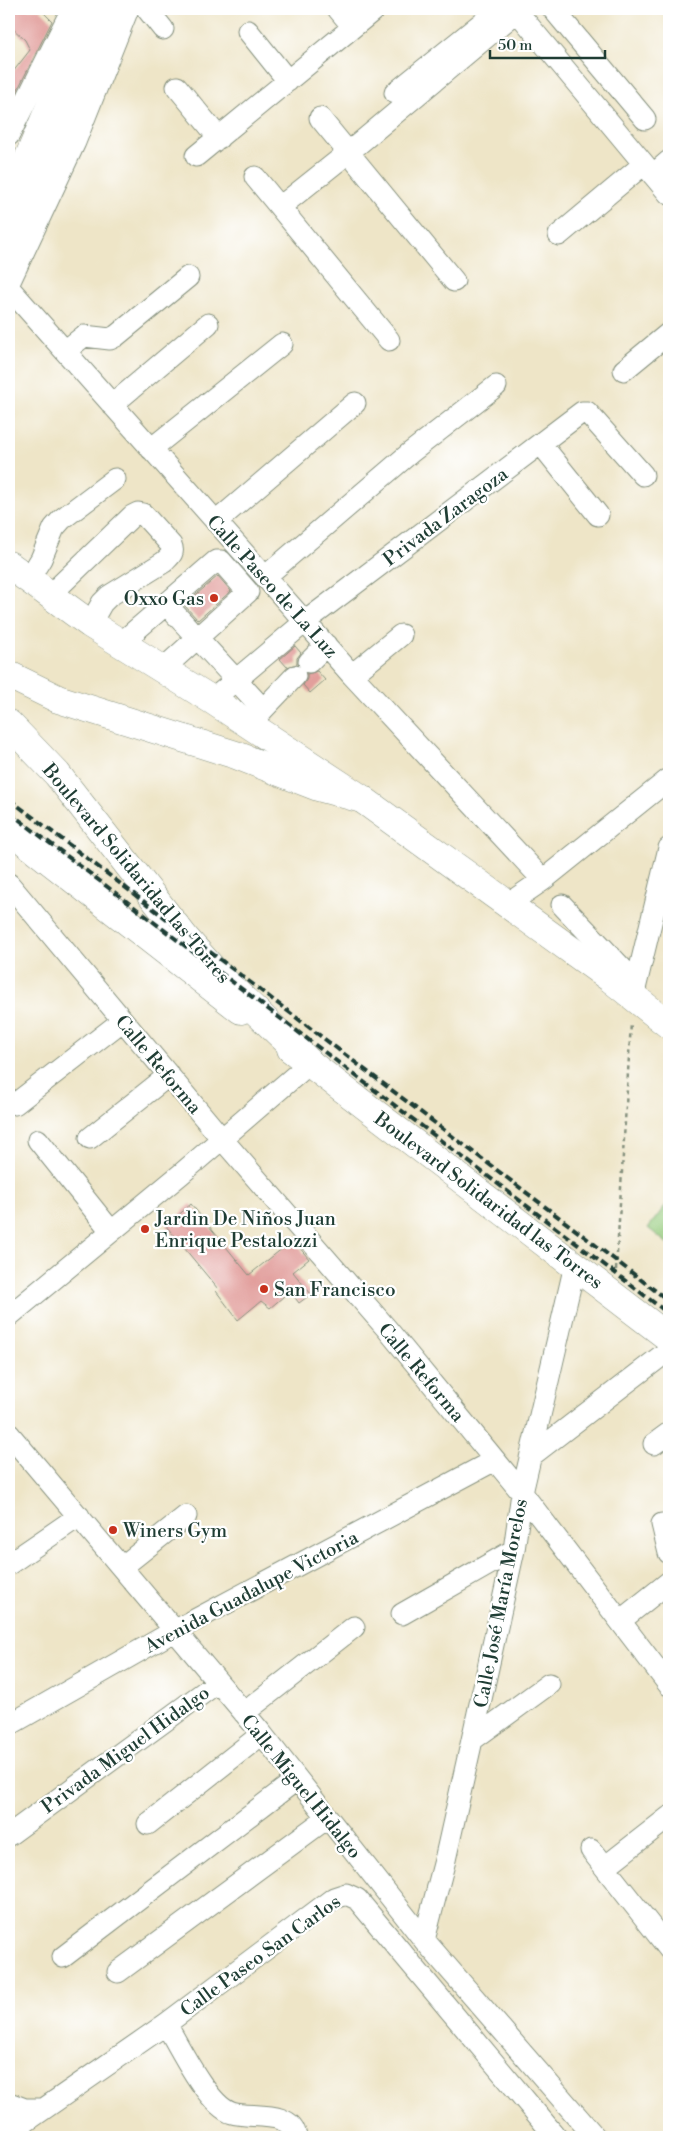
<svg xmlns="http://www.w3.org/2000/svg" width="678" height="2146" font-family="'Libre Bodoni',serif">
  <style>
    .green { fill: #94ca7b; stroke: #5a8458 }
    .building { fill: #e29f9c }
    .lines { fill: none; stroke-linecap: round; stroke-linejoin: round }
    .minor-casing { stroke: #86917e; stroke-width: 23 }
    .major-casing { stroke: #86917e; stroke-width: 29 }
    .highway-casing { stroke: #86917e; stroke-width: 29 }
    .path { stroke: #86917e; stroke-width: 2.5; stroke-dasharray: 4 4; stroke-linecap: butt }
    .minor { stroke: #fff; stroke-width: 21 }
    .major { stroke: #fff; stroke-width: 28 }
    .highway { stroke: #fff; stroke-width: 28 }
    .rail { stroke: #1f3d34; stroke-width: 4; stroke-dasharray: 8 4; stroke-linecap: butt }
    .poi-dot { fill: #c8321e; stroke: #fff; stroke-width: 2 }
    .labels { text-anchor: middle; stroke-width: 4.5; stroke-linejoin: round; paint-order: stroke }
    .street-label { font-size: 19px; fill: #1f3d34; stroke: #fff }
    .poi-label { font-size: 19px; fill: #1f3d34; stroke: #fff; text-anchor: start }
  </style>
  <rect width="100%" height="100%" fill="#fff"/>
  <filter id="ink" filterUnits="userSpaceOnUse"><feTurbulence type="fractalNoise" baseFrequency=".02" numOctaves="2"/><feDisplacementMap in="SourceGraphic" scale="10" xChannelSelector="R" yChannelSelector="G"/><feConvolveMatrix kernelMatrix="1 2 1 2 8 2 1 2 1" color-interpolation-filters="sRGB"/></filter>
  <filter id="wash" filterUnits="userSpaceOnUse"><feTurbulence type="fractalNoise" baseFrequency=".0096" numOctaves="4" result="noise"/><feDisplacementMap in="SourceGraphic" scale="20" xChannelSelector="R" yChannelSelector="G"/><feGaussianBlur stdDeviation="1.12" result="paint"/><feColorMatrix in="noise" values="0 0 0 0 0 0 0 0 0 0 0 0 0 0 0 0 0 1.4 0 .05"/><feComposite in="paint" operator="in"/></filter>
  <g filter="url(#wash)">
    <rect width="100%" height="100%" fill="#eee5c7"/>
    <!-- green -->
    <path class="green" d="M 669,1201 L 669,1245 L 648,1228 Z"/>
    <g id="blocks">
      <!-- building -->
      <path class="building" d="M 9,9 L 40,9 L 52,21 L 15,95 L 9,103 L 9,77 L 30,50 L 25,40 L 9,25 Z
        M 218,576 L 231,591 L 198,620 L 184,605 Z
        M 295,646 L 301,653 L 297,658 L 297,664 L 287,667 L 280,659 Z
        M 317,671 L 325,680 L 310,693 L 303,685 L 307,679 L 307,674 Z
        M 191,1204 L 249,1275 L 293,1240 L 309,1259 L 293,1272 L 311,1294 L 299,1303 L 290,1291 L 270,1308 L 261,1301 L 238,1320 L 216,1291 L 218,1289 L 166,1226 Z"/>
    </g>
  </g>
  <g filter="url(#ink)">
    <use href="#blocks" fill-opacity="0" stroke="#86917e" stroke-width="1"/>
    <g class="lines">
      <!-- minor casing -->
      <g class="minor-casing">
        <path id="minor" d="M 147,9 L 163,29
          M 338,9 L 353,27
          M 515,9 L 669,194
          M 553,9 L 645,119
          M 248,31 L 288,81
          M 177,87 L 219,138
          M 395,93 L 493,14
          M 320,118 L 454,281
          M 9,135 L 72,9
          M 196,156 L 375,9
          M 653,175 L 669,161
          M 255,177 L 389,340
          M 280,207 L 349,152 L 520,9
          M 559,235 L 644,164
          M 9,283 L 75,142 L 128,9
          M 9,288 L 352,675 L 543,880
          M 65,351 L 84,336 L 110,339 L 116,336 L 188,277
          M 624,370 L 669,333
          M 112,405 L 208,324
          M 541,444 L 598,515
          M 151,449 L 282,344
          M 216,522 L 355,403
          M 266,576 L 410,453 L 496,386
          M 28,580 L 41,559 L 54,528 L 62,519 L 115,479
          M 49,596 L 132,516 L 138,513 L 143,514 L 171,545 C 175,553 170,556 164,562 L 109,596 L 102,603 L 90,624
          M 166,604 L 263,709
          M 121,643 L 216,561 L 221,561 L 248,592 L 163,669
          M 309,662 L 326,645
          M 352,675 L 401,635
          M 212,700 L 306,621 L 582,412 L 587,412 L 643,475
          M 254,719 L 295,676
          M 9,884 L 222,1139 L 387,1329 L 522,1493 L 669,1685
          M 508,904 L 543,880 L 669,779
          M 562,905 L 636,983
          M 633,997 L 669,848
          M 15,1104 L 122,1021
          M 90,1138 L 169,1075
          M 38,1140 L 111,1231
          M 9,1316 L 181,1174 L 310,1063
          M 9,1434 L 262,1734 L 424,1940 L 595,2137
          M 654,1444 L 669,1433
          M 531,1456 L 669,1350
          M 662,1524 L 669,1553
          M 9,1564 L 79,1516
          M 122,1567 L 186,1516
          M 402,1614 L 514,1550
          M 620,1621 L 669,1582
          M 244,1713 L 354,1627
          M 9,1725 L 176,1630 L 495,1460
          M 472,1740 L 549,1684
          M 148,1824 L 262,1734
          M 9,1835 L 218,1682
          M 591,1850 L 669,1949
          M 605,1867 L 669,1817
          M 424,1940 L 445,1860 L 472,1740 L 514,1550 L 522,1493 L 575,1265
          M 63,1957 L 296,1780
          M 118,1972 L 327,1818
          M 166,2024 C 179,2046 208,2106 232,2113 C 251,2119 292,2109 296,2137
          M 9,2103 L 25,2109 L 43,2109
          M 9,2133 L 166,2024 L 334,1898 L 346,1894 L 357,1899 L 556,2137"/>
      </g>
      <!-- major casing -->
      <g class="major-casing">
        <path id="major" d="M 9,204 L 87,19
          M 9,253 L 78,95 L 111,9
          M 9,565 L 90,624 L 212,700 L 362,799 L 611,979 L 669,1025
          M 9,829 L 241,1010
          M 291,1049 L 669,1338"/>
      </g>
      <!-- highway casing -->
      <g class="highway-casing">
        <path id="highway" d="M 9,675 L 58,699 L 236,755 L 318,787 L 362,799
          M 9,724 L 57,774 L 186,939 L 218,975 L 310,1063"/>
      </g>
      <!-- path -->
      <path class="path" d="M 616,1270 L 631,1023"/>
      <!-- minor -->
      <use href="#minor" class="minor"/>
      <!-- major -->
      <use href="#major" class="major"/>
      <!-- highway -->
      <use href="#highway" class="highway"/>
      <!-- rail -->
      <path class="rail" d="M 9,799 L 669,1301
        M 9,812 L 669,1314"/>
    </g>
  </g>
  <!-- markers -->
  <g class="poi-dot">
    <circle cx="214" cy="598" r="5"/>
    <circle cx="145" cy="1229" r="5"/>
    <circle cx="264" cy="1289" r="5"/>
    <circle cx="113" cy="1530" r="5"/>
  </g>
  <g class="labels">
    <!-- street labels -->
    <g class="street-label">
      <text transform="translate(445 516) rotate(-37)" y="7">Privada Zaragoza</text>
      <text transform="translate(273 586) rotate(48)" y="7">Calle Paseo de La Luz</text>
      <text transform="translate(137 873) rotate(50)" y="7">Boulevard Solidaridad las Torres</text>
      <text transform="translate(159 1064) rotate(50)" y="7">Calle Reforma</text>
      <text transform="translate(489 1200) rotate(37)" y="7">Boulevard Solidaridad las Torres</text>
      <text transform="translate(422 1372) rotate(50)" y="7">Calle Reforma</text>
      <text transform="translate(251 1591) rotate(-28)" y="7">Avenida Guadalupe Victoria</text>
      <text transform="translate(500 1603) rotate(-79)" y="7">Calle José María Morelos</text>
      <text transform="translate(125 1749) rotate(-36)" y="7">Privada Miguel Hidalgo</text>
      <text transform="translate(302 1786) rotate(51)" y="7">Calle Miguel Hidalgo</text>
      <text transform="translate(260 1955) rotate(-36)" y="7">Calle Paseo San Carlos</text>
    </g>
    <!-- poi labels -->
    <g class="poi-label">
      <text x="204" y="605" text-anchor="end">Oxxo Gas</text>
      <text x="155" y="1225">Jardin De Niños Juan<tspan x="155" dy="22">Enrique Pestalozzi</tspan></text>
      <text x="274" y="1296">San Francisco</text>
      <text x="123" y="1537">Winers Gym</text>
    </g>
  </g>
  <!-- margin -->
  <rect width="678" height="2146" fill="none" stroke="#fff" stroke-width="30"/>
  <!-- scale -->
  <path d="M490 50v8h115v-8" fill="none" stroke="#1f3d34" stroke-width="2.5"/>
  <text x="498" y="50" font-size="15" fill="#1f3d34" stroke="#ffffff" stroke-width="4" paint-order="stroke">50 m</text>
</svg>
